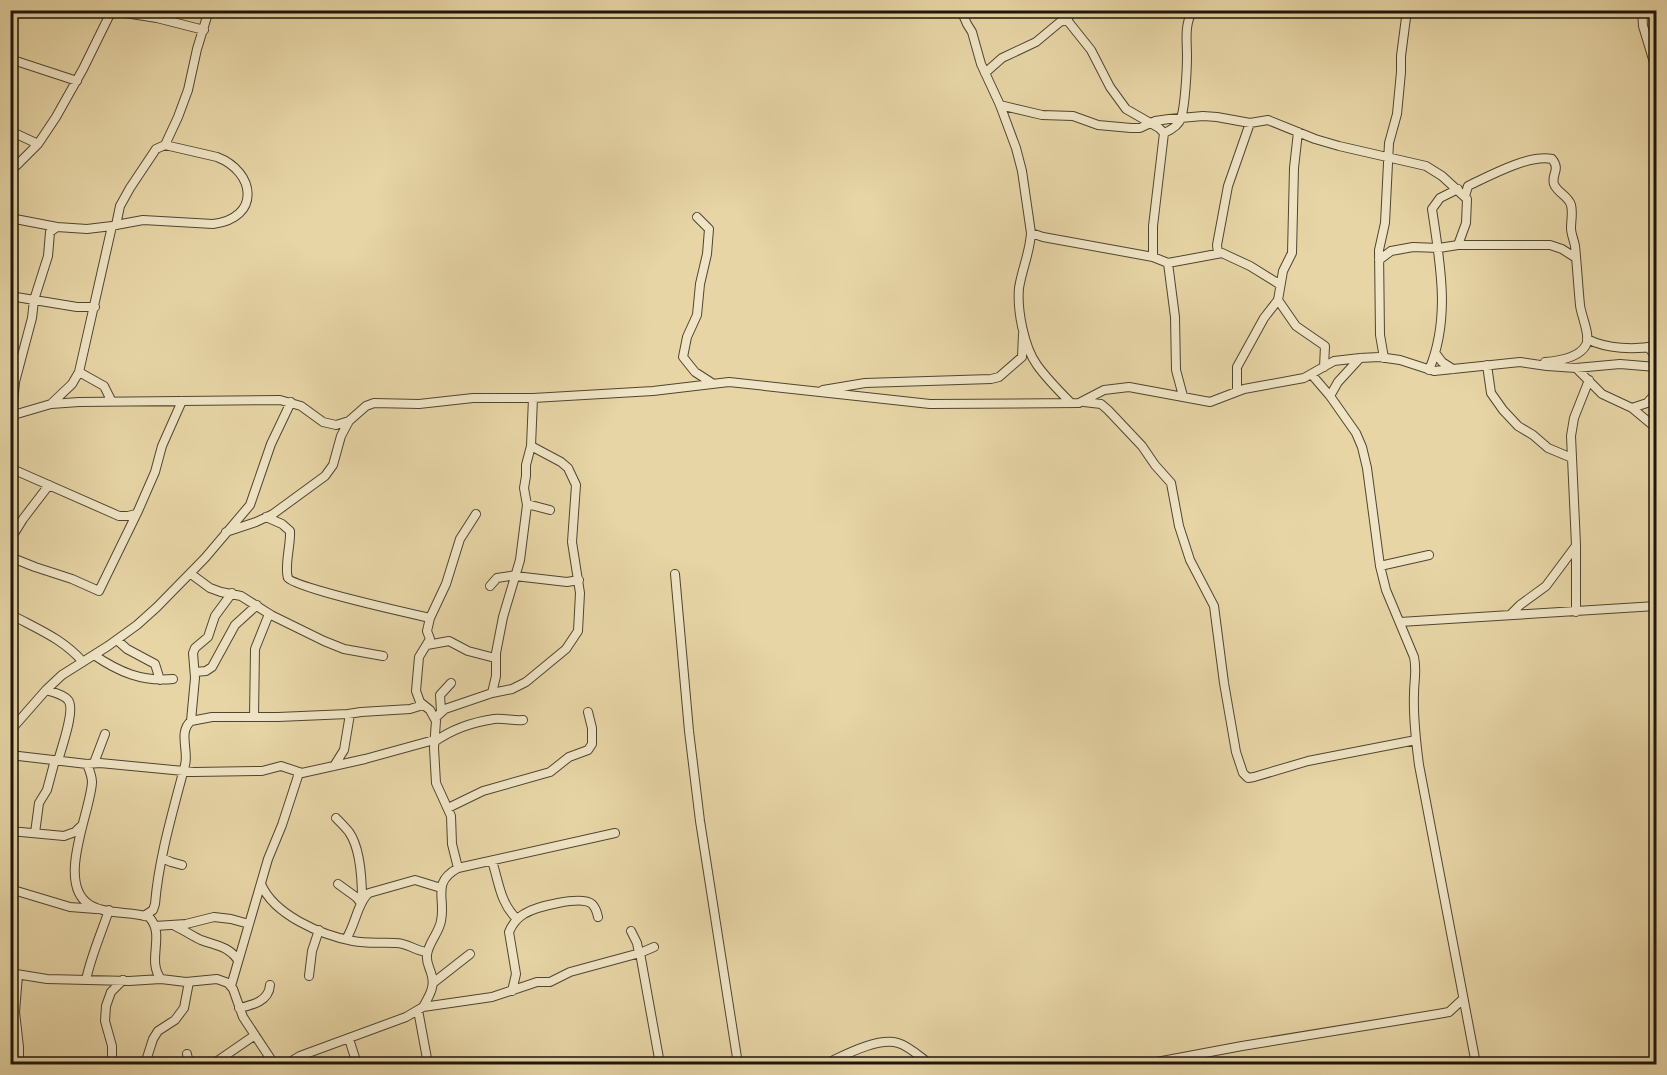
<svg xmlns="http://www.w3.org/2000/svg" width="1667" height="1075" font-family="Vollkorn,serif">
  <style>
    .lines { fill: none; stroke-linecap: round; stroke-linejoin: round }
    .street-casing { stroke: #504531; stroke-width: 10 }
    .street { stroke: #efe4c5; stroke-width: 8 }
  </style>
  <rect width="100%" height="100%" fill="#e7d5a6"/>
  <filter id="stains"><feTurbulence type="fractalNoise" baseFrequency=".00333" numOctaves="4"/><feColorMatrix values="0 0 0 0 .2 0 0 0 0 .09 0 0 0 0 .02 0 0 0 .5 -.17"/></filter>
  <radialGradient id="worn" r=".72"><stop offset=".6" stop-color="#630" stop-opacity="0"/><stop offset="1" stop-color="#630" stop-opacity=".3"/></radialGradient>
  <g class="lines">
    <!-- street casing -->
    <g class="street-casing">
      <path id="street" d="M 961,10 L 967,24 L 972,32 L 981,64 L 1000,105 L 1016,148 L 1022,171 L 1031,233 C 1030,252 1022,269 1019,288 C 1017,310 1024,347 1037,365 C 1047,379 1059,391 1071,403
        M 1642,10 L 1643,26 L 1656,69
        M 112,11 L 157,18 L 204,30
        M 1067,20 L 1091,50 L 1110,87 L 1126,109 L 1159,128 L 1164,133 L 1153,226 L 1153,257
        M 10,59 L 77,81
        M 985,73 L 1002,58 L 1036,42 L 1060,22 L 1067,20 L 1073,10
        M 1000,105 L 1042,115 L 1073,116 L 1098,125 L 1131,128 L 1140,128 L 1155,121 L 1169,119 L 1203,116 L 1217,117 L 1250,123 L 1268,120 L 1315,139 L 1339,146 L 1426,166 L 1442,176 L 1467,199 L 1466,223 L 1458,245
        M 10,131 L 38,144
        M 1164,133 C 1171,130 1179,125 1181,118 C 1185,107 1187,69 1187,56 C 1187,40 1184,25 1193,10
        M 10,172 L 38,144 L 56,117 L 83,69 L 112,10
        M 1465,196 L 1468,186 C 1489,176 1529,154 1552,159 C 1561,170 1551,174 1554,184 C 1557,193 1568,195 1571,205 C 1573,213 1571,220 1571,228 C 1571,234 1574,240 1575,246 C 1577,265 1578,285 1580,305 C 1581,316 1591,335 1586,345 C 1579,358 1558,361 1545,362
        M 697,217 L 709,229 L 707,254 L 700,284 L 697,315 L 687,337 L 683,357 L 695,372 L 712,383
        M 10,218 L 57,227
        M 116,225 L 143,220 L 213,224 C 261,218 256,172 217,157 L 165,145
        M 1031,233 L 1043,237 L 1153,257 L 1168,263 L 1222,253 L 1250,266 L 1279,284
        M 1218,253 L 1217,245 L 1228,186 L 1250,123
        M 1379,260 L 1391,251 L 1413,247 L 1439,248 L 1458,245 L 1550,245 L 1562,249 L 1576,258
        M 1168,263 L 1175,317 L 1176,370 L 1183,396
        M 10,296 L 77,307 L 95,307
        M 1278,300 L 1296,326 L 1325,346 L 1324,367
        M 1587,339 C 1607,349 1634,350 1656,346
        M 1649,348 L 1656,357
        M 1436,354 L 1442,362 L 1453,369
        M 1384,358 L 1380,335 L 1379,250 L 1385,223 L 1389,143 L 1397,114 L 1401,72 L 1401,56 L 1407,10
        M 1487,365 L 1491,393 L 1503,410 L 1518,426 L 1533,435 L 1548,448 L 1572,458
        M 1576,368 L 1602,394 L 1632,408 L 1647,403 L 1656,393
        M 1429,370 C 1451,318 1440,263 1432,209 L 1440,198 L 1458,189
        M 79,372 L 104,386 L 111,400
        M 1312,375 L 1330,396 L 1356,433 L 1362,447 L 1367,468 L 1380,566 L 1386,590 L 1414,657 C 1417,670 1414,681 1414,694 C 1413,718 1416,742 1419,765 L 1476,1064
        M 823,390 L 865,383 L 991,379 L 999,377 L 1022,357 L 1023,334
        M 1237,391 L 1237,367 L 1264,318 L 1278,300 L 1283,271 L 1292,253 L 1294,168 L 1298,132
        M 1330,396 L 1338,382 L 1360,358
        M 1084,402 L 1101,404 L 1108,410 L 1142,446 L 1155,465 L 1171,483 L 1179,526 L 1190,560 L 1214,606 L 1224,683 L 1236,752 L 1243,773 L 1248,778 L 1254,777 L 1308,761 L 1416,740
        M 52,403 L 72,384 L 79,372 L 112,226 L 116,225 L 120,206 L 130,188 L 156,149 L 165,145 L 178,117 L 188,90 L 197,49 L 209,10
        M 1632,408 L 1656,428
        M 12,415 L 15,382 L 32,318 L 34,300 L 48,256 L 50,232 L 57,227 L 87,229 L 112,226
        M 10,416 L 51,404 L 79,402 L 280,400 L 301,406 L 323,422 L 336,425 L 349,421 L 366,406 L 374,403 L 419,404 L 473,398 L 533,398 L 653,391 L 729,382 L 930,404 L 1079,403 L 1104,390 L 1129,387 L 1210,402 L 1244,389 L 1304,378 L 1334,361 L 1360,358 L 1379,357 L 1400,360 L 1434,371 L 1520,362 L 1547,366 L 1576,368 L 1620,364 L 1656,367
        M 10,468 L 119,516 L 128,516 L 136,514
        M 527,504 L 550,510
        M 266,517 L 282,524 L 290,531 C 291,544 284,567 288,578 C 292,587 412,614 430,618
        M 10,520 L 19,525
        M 226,532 L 256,522 L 273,514 L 325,476 L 333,465 L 341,436 L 349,421
        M 10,540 L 23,519 L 49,485
        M 10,557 L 35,567 L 72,579 L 99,591 L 138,511 L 155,472 L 162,446 L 182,401
        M 1380,566 L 1429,555
        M 191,574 L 210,588 L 221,592 L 241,596 L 271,615 L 324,641 L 344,649 L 383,656
        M 675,574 L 689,731 L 700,821 L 738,1064
        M 515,576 L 567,582 L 579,580
        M 490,586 L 497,578 L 516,575
        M 1576,612 L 1576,545 L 1571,436 L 1574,418 L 1589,380
        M 10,614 C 37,629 62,638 83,662
        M 1511,614 L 1520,605 L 1546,586 L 1575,547
        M 1400,622 L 1656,606
        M 117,640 L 127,649 L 155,664 L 160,680
        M 427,645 L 449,641 L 468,651 L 495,658
        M 94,655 C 119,672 142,682 173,679
        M 195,672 L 206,671 L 212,667 L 235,625 L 257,605
        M 46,690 C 53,692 63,694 68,700 C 76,709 61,749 58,761
        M 492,693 L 496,676 L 496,653 L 503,617 L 520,560 L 527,505 L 524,488 L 526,476 L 526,465 L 531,446
        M 441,711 L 440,695 L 451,683
        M 254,717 L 255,649 L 269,614
        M 435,718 L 445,709 L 492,693 L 512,689 L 526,682 L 566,649 L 578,631 L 580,593 L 572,542 L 576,485 L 568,468 L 561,462 L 531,446 L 533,398
        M 191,721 L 195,678 L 193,653 L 195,648 L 208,637 L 215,616 L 232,593
        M 10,731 L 46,690 L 62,675 L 108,646 L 137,625 L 157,607 L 205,558 L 250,505 L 271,444 L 291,402
        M 434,742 C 451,730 473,722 494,719 C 504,718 514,721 523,720
        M 10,755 L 87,764 L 100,763 L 194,772 L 262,771 L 281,766 L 302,773 L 365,759 L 434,740
        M 94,763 L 105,734
        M 87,764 C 89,769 92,776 92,782 C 91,811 55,884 90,905 C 107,915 130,911 149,917 C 166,935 146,960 161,979 L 186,982 L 217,979 L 228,983 L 233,989 L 243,1017 L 274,1064
        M 334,766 L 344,750 L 350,714
        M 448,808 L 483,791 L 550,772 L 569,757 L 588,750 L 592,744 L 592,728 L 588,712
        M 336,818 C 340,822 345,827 349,832 C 361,849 362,880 362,900
        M 10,831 L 64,836 L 75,832 L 80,827
        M 35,833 L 39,803 L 47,790 L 55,760
        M 162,858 L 171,862 L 182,865
        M 492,861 C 499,882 500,903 517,919
        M 458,868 L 452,844 L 451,816 L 436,783 L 434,748 L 436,721 L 430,710 L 420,702 L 416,691 L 419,657 L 430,639 L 427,631 L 430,618 L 446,584 L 460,539 L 476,514
        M 261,884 C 274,915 321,935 353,941 C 368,944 382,942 396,943 C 407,943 416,951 427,952
        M 338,884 L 356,897 L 361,903
        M 10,889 L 70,907 L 96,909
        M 144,916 L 153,910 L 155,904 C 159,857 173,811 185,765 C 189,751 178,732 191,721 L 212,717 L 278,717 L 348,714 L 361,712 L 410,709 L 423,705
        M 155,926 L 186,924 L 214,917 L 231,919 L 249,924
        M 175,926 C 184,930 192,936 201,940 C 217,946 228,946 238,960
        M 631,931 L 637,943 L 639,953
        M 346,939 C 355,926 358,901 369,893 L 415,880 L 441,888
        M 640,953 L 660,1064
        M 10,973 L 47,979 L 129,981 L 161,979
        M 18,975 L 15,1012 L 19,1047 L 19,1064
        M 309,976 L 312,951 L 319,930
        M 86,980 C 91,956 101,934 109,910
        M 433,983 L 470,954
        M 231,986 L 268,859 L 282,825 L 299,773
        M 512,991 L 516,974 L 509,932 C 512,925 517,918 524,914 C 535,907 581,895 592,904 C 595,907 597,912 598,917
        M 423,1007 C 429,996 436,986 431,973 C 429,966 426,962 427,955 C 428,943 439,933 441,921 C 446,898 431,883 458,868 L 615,833
        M 239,1008 C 253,1005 269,1001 270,985
        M 418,1010 L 428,1064
        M 349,1039 L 357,1064
        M 187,1054 L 189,1064
        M 112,1064 L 112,1046 L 105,1021 L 106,1006 L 111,992 L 123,980
        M 145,1064 L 153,1039 L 158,1031 L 175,1020 L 184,1008 L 189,982
        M 213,1064 L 255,1035
        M 287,1064 L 300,1056 L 406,1017 L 423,1007 L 492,997 L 537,982 L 550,982 L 570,972 L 640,953 L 654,947
        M 825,1064 C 843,1056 877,1037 898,1043 C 909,1046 920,1057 930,1064
        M 1146,1064 L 1242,1046 L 1438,1014 L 1449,1012 L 1463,999"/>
    </g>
    <!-- street -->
    <use href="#street" class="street"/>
  </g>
  <!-- margin -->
  <rect width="1667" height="1075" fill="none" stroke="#e7d5a6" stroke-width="36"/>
  <rect x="12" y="12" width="1643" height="1051" fill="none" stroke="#1d150a" stroke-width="3"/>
  <rect x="18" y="18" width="1631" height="1039" fill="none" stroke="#1d150a" stroke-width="1.5"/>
  <rect width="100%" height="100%" filter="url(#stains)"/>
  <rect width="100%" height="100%" fill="url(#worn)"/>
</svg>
